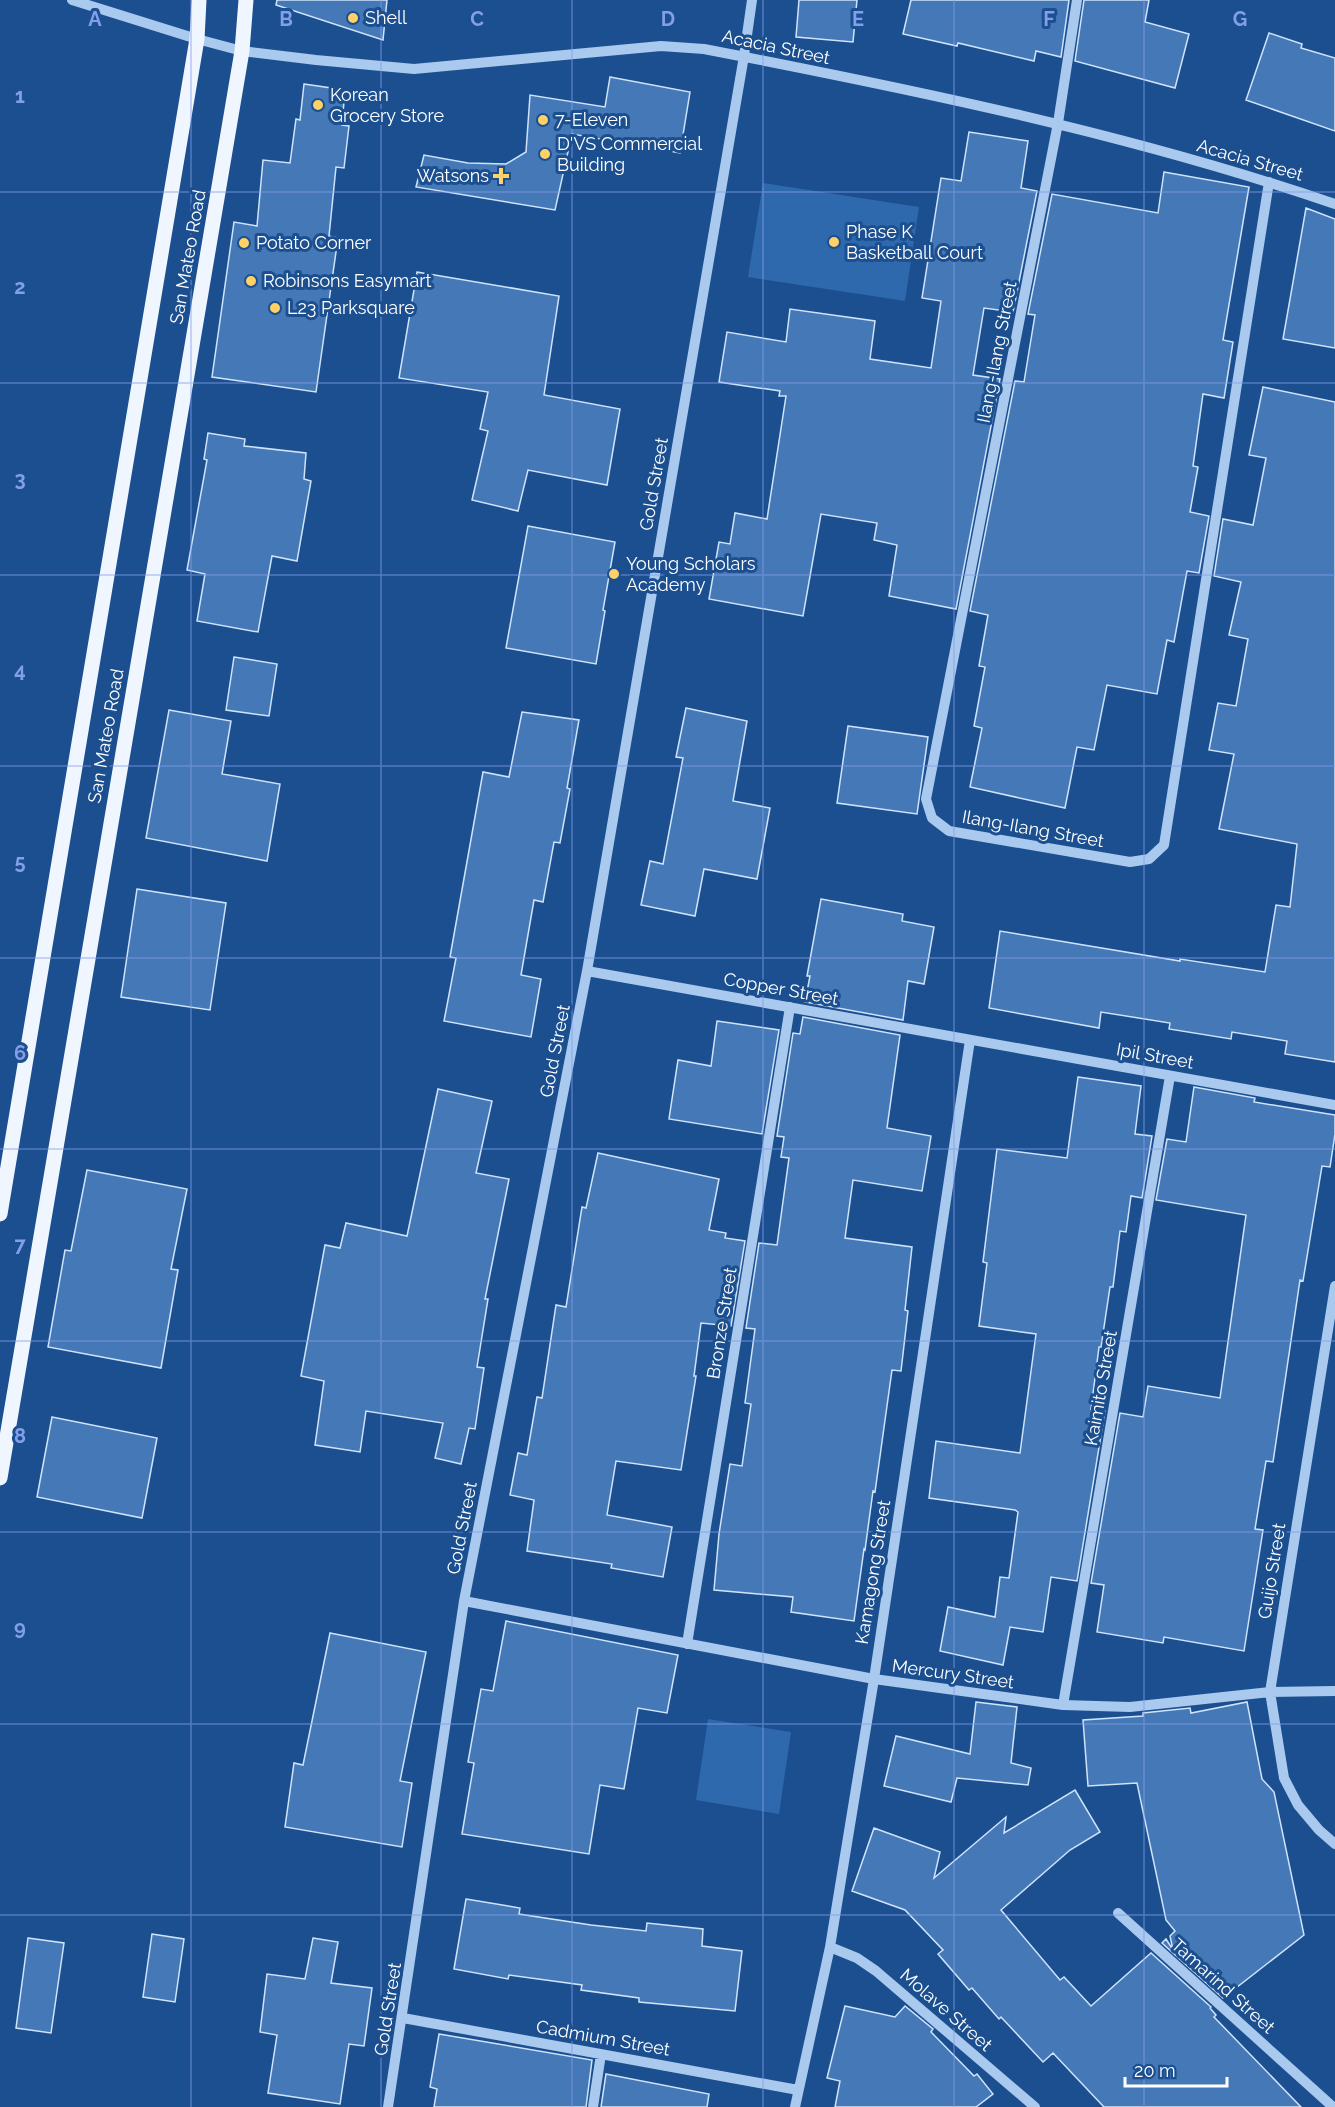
<svg xmlns="http://www.w3.org/2000/svg" width="1335" height="2107" font-family="Raleway,sans-serif">
  <style>
    .green { fill: #2e69ad }
    .building { fill: #4478b7; stroke: #cfe3fa; stroke-width: 1.5 }
    .lines { fill: none; stroke-linecap: round; stroke-linejoin: round }
    .minor { stroke: #a9c9ee; stroke-width: 10 }
    .major { stroke: #f0f6ff; stroke-width: 15 }
    .grid { fill: none; stroke: #839eea; stroke-width: 1.5; stroke-opacity: 0.55 }
    .poi-dot { fill: #ffd166; stroke: #1b4f8f; stroke-width: 2 }
    .labels { text-anchor: middle; stroke-width: 6; stroke-linejoin: round; paint-order: stroke }
    .poi-label { font-size: 18px; fill: #fff; stroke: #1b4f8f; text-anchor: start }
    .street-label { font-size: 18px; fill: #fff; stroke: #1b4f8f }
    .grid-label { font-size: 20px; text-anchor: middle; font-weight: bold; fill: #839eea; stroke: #1b4f8f; stroke-width: 6; stroke-linejoin: round; paint-order: stroke }
  </style>
  <rect width="100%" height="100%" fill="#1b4f8f"/>
  <!-- green -->
  <path class="green" d="M 763,183 L 919,207 L 905,301 L 748,277 Z
    M 708,1719 L 791,1732 L 779,1814 L 696,1800 Z"/>
  <!-- building -->
  <path class="building" d="M 277,0 L 387,0 L 383,40 L 276,5 Z
    M 799,0 L 857,0 L 853,42 L 796,37 Z
    M 911,0 L 1069,0 L 1061,57 L 1036,51 L 1034,61 L 958,43 L 957,46 L 903,34 Z
    M 1084,0 L 1149,0 L 1145,22 L 1189,34 L 1175,88 L 1075,61 Z
    M 1269,33 L 1302,44 L 1301,48 L 1335,58 L 1335,131 L 1246,100 Z
    M 610,77 L 690,92 L 680,153 L 572,134 L 555,210 L 416,187 L 424,155 L 468,163 L 506,164 L 526,152 L 530,95 L 605,107 Z
    M 304,84 L 345,90 L 342,125 L 349,126 L 344,168 L 336,167 L 329,236 L 338,238 L 316,392 L 212,377 L 234,222 L 257,226 L 263,160 L 290,163 L 296,119 L 300,120 Z
    M 969,132 L 1028,141 L 1021,188 L 1037,191 L 1013,312 L 984,308 L 973,375 L 1000,379 L 956,609 L 889,596 L 897,545 L 874,540 L 877,523 L 821,514 L 803,616 L 709,599 L 719,542 L 730,544 L 735,513 L 767,519 L 786,396 L 779,396 L 780,391 L 719,382 L 727,332 L 786,342 L 790,309 L 875,321 L 870,359 L 931,368 L 941,301 L 922,298 L 941,178 L 961,181 Z
    M 1164,172 L 1249,187 L 1223,340 L 1233,342 L 1224,398 L 1203,394 L 1193,466 L 1198,467 L 1190,512 L 1209,516 L 1199,573 L 1187,571 L 1174,642 L 1167,640 L 1157,694 L 1107,685 L 1094,750 L 1077,747 L 1065,808 L 970,787 L 982,728 L 974,726 L 985,667 L 979,666 L 988,615 L 970,611 L 1015,381 L 1024,382 L 1035,315 L 1028,314 L 1052,194 L 1158,213 Z
    M 1306,208 L 1335,219 L 1335,348 L 1283,339 Z
    M 417,272 L 559,296 L 544,395 L 620,409 L 607,485 L 528,470 L 518,511 L 472,500 L 488,431 L 480,429 L 488,392 L 399,378 Z
    M 1263,387 L 1335,402 L 1335,1062 L 1285,1054 L 1287,1041 L 1232,1032 L 1231,1039 L 1169,1029 L 1170,1023 L 1101,1012 L 1099,1028 L 989,1008 L 1000,931 L 1180,961 L 1180,959 L 1265,972 L 1276,905 L 1290,907 L 1297,844 L 1219,829 L 1234,754 L 1209,750 L 1218,703 L 1236,706 L 1248,639 L 1229,635 L 1241,582 L 1214,576 L 1223,519 L 1253,525 L 1266,458 L 1249,455 Z
    M 208,433 L 245,439 L 244,446 L 306,453 L 304,479 L 311,481 L 297,561 L 272,556 L 258,632 L 197,621 L 205,574 L 187,570 L 207,460 L 204,459 Z
    M 528,526 L 615,542 L 603,610 L 605,611 L 596,664 L 506,648 Z
    M 234,657 L 277,664 L 269,716 L 226,710 Z
    M 686,708 L 747,721 L 733,801 L 770,808 L 757,879 L 704,869 L 695,916 L 641,905 L 650,861 L 663,864 L 683,758 L 676,757 Z
    M 169,710 L 231,721 L 222,774 L 280,784 L 267,861 L 146,838 Z
    M 522,712 L 579,720 L 567,788 L 570,789 L 560,843 L 554,842 L 543,902 L 534,900 L 521,975 L 541,979 L 531,1037 L 444,1021 L 456,958 L 450,957 L 483,772 L 509,777 Z
    M 848,726 L 928,737 L 917,814 L 837,803 Z
    M 137,889 L 226,903 L 210,1010 L 121,997 Z
    M 821,899 L 903,914 L 902,921 L 934,927 L 924,984 L 908,981 L 903,1020 L 805,1002 L 810,976 L 807,976 Z
    M 803,1017 L 900,1035 L 887,1128 L 931,1136 L 922,1191 L 853,1180 L 845,1238 L 912,1247 L 905,1310 L 908,1311 L 901,1371 L 892,1370 L 875,1492 L 873,1491 L 865,1550 L 864,1549 L 854,1621 L 791,1612 L 793,1597 L 714,1590 L 719,1534 L 730,1464 L 742,1466 L 751,1404 L 745,1403 L 755,1329 L 746,1328 L 759,1243 L 777,1245 L 789,1158 L 781,1157 L 784,1137 L 777,1136 L 793,1033 L 800,1034 Z
    M 717,1021 L 779,1030 L 762,1134 L 669,1119 L 678,1060 L 711,1066 Z
    M 1078,1077 L 1141,1086 L 1135,1134 L 1152,1136 L 1142,1198 L 1131,1196 L 1126,1232 L 1120,1231 L 1113,1287 L 1110,1287 L 1101,1347 L 1099,1347 L 1091,1409 L 1105,1411 L 1077,1581 L 1051,1577 L 1043,1632 L 1010,1627 L 1003,1665 L 940,1651 L 948,1607 L 995,1617 L 1000,1577 L 1009,1578 L 1018,1512 L 1015,1510 L 929,1498 L 936,1441 L 1020,1453 L 1036,1334 L 979,1326 L 987,1263 L 983,1262 L 997,1149 L 1067,1158 Z
    M 1194,1087 L 1255,1098 L 1254,1102 L 1335,1115 L 1335,1134 L 1330,1167 L 1322,1166 L 1303,1281 L 1300,1280 L 1273,1462 L 1266,1461 L 1255,1529 L 1263,1530 L 1244,1651 L 1164,1637 L 1163,1643 L 1097,1632 L 1104,1585 L 1091,1583 L 1120,1413 L 1143,1417 L 1148,1386 L 1220,1398 L 1246,1215 L 1156,1200 L 1167,1139 L 1186,1142 Z
    M 438,1089 L 492,1101 L 476,1173 L 509,1179 L 485,1299 L 488,1299 L 477,1367 L 484,1368 L 475,1429 L 469,1428 L 461,1464 L 435,1458 L 443,1423 L 366,1411 L 360,1452 L 315,1445 L 324,1381 L 301,1376 L 325,1245 L 340,1248 L 346,1223 L 407,1236 Z
    M 598,1153 L 719,1179 L 709,1230 L 726,1233 L 725,1238 L 745,1241 L 731,1326 L 701,1323 L 694,1376 L 696,1376 L 681,1470 L 616,1461 L 607,1515 L 672,1527 L 663,1577 L 611,1568 L 612,1564 L 527,1551 L 534,1500 L 510,1495 L 518,1453 L 527,1455 L 537,1397 L 542,1398 L 556,1305 L 566,1307 L 582,1207 L 586,1208 Z
    M 87,1170 L 187,1189 L 171,1269 L 178,1270 L 161,1368 L 48,1347 L 65,1250 L 71,1251 Z
    M 52,1417 L 157,1438 L 142,1518 L 37,1497 Z
    M 506,1621 L 678,1655 L 667,1713 L 638,1708 L 624,1789 L 600,1785 L 589,1854 L 462,1834 L 474,1763 L 468,1762 L 481,1689 L 493,1691 Z
    M 330,1633 L 426,1652 L 400,1781 L 412,1783 L 402,1847 L 285,1827 L 294,1763 L 303,1765 Z
    M 976,1702 L 1017,1707 L 1011,1763 L 1031,1768 L 1028,1785 L 957,1778 L 951,1802 L 884,1786 L 896,1736 L 970,1754 Z
    M 1247,1702 L 1262,1779 L 1274,1792 L 1304,1935 L 1223,1998 L 1162,1943 L 1166,1939 L 1173,1950 L 1170,1936 L 1175,1931 L 1166,1920 L 1137,1783 L 1088,1786 L 1083,1720 L 1143,1716 L 1143,1713 L 1190,1708 L 1191,1713 Z
    M 1075,1790 L 1100,1832 L 1070,1850 L 1001,1910 L 1060,1980 L 1064,1977 L 1091,2006 L 1151,1953 L 1211,2007 L 1210,2008 L 1216,2015 L 1214,2017 L 1301,2107 L 1104,2107 L 1053,2053 L 1043,2062 L 1001,2017 L 999,2019 L 972,1988 L 969,1990 L 938,1954 L 943,1950 L 905,1910 L 852,1891 L 874,1828 L 940,1852 L 934,1878 L 1006,1817 L 1004,1833 Z
    M 466,1899 L 520,1908 L 519,1914 L 591,1925 L 646,1931 L 647,1923 L 703,1929 L 702,1946 L 742,1951 L 735,2011 L 639,2002 L 639,1998 L 581,1990 L 582,1985 L 509,1975 L 508,1979 L 454,1969 Z
    M 152,1934 L 184,1939 L 175,2002 L 143,1997 Z
    M 28,1938 L 64,1943 L 51,2033 L 16,2028 Z
    M 313,1938 L 338,1942 L 331,1983 L 372,1988 L 364,2046 L 349,2044 L 340,2104 L 268,2093 L 277,2035 L 260,2032 L 267,1974 L 305,1979 Z
    M 845,2006 L 895,2017 L 905,2006 L 933,2029 L 931,2032 L 974,2076 L 977,2074 L 993,2094 L 976,2107 L 835,2107 L 840,2081 L 827,2078 Z
    M 439,2034 L 592,2060 L 586,2107 L 434,2107 L 437,2089 L 430,2087 Z
    M 606,2074 L 709,2094 L 707,2107 L 601,2107 Z"/>
  <g class="lines">
    <!-- minor -->
    <path class="minor" d="M 72,0 L 197,39 L 242,51 L 316,60 L 414,69 L 661,46 L 704,49 C 916,90 1130,134 1335,204
      M 1077,0 L 1058,123 L 926,799 L 932,818 L 949,831 L 1130,862 L 1149,859 L 1164,845 L 1269,182
      M 587,971 L 1335,1105
      M 1335,1286 L 1270,1692 L 1284,1778 L 1298,1805 L 1319,1830 L 1335,1844
      M 464,1601 L 874,1679 L 1063,1705 L 1130,1707 L 1270,1692 L 1335,1691
      M 687,1644 L 790,1007
      M 1063,1705 L 1170,1076
      M 1118,1913 L 1333,2107
      M 830,1947 L 857,1958 L 876,1971 L 1035,2107
      M 403,2018 L 798,2090
      M 388,2107 L 464,1601 L 587,971 L 744,56 L 752,0
      M 593,2107 L 601,2054
      M 795,2107 L 830,1947 L 874,1679 L 970,1040"/>
    <!-- major -->
    <path class="major" d="M 0,1214 L 197,39 L 199,0
      M 0,1478 L 242,51 L 246,0"/>
  </g>
  <!-- grid -->
  <path class="grid" d="M 191,0 L 191,2107M 381,0 L 381,2107M 572,0 L 572,2107M 763,0 L 763,2107M 954,0 L 954,2107M 1144,0 L 1144,2107M 0,192 L 1335,192M 0,383 L 1335,383M 0,575 L 1335,575M 0,766 L 1335,766M 0,958 L 1335,958M 0,1149 L 1335,1149M 0,1341 L 1335,1341M 0,1532 L 1335,1532M 0,1724 L 1335,1724M 0,1915 L 1335,1915"/>
  <!-- markers -->
  <g class="poi-dot">
    <circle cx="353" cy="18" r="6"/>
    <circle cx="318" cy="105" r="6"/>
    <circle cx="543" cy="120" r="6"/>
    <circle cx="545" cy="154" r="6"/>
    <path d="M498 167h6v6h6v6h-6v6h-6v-6h-6v-6h6z"/>
    <circle cx="834" cy="242" r="6"/>
    <circle cx="244" cy="243" r="6"/>
    <circle cx="251" cy="281" r="6"/>
    <circle cx="275" cy="308" r="6"/>
    <circle cx="614" cy="574" r="6"/>
  </g>
  <g class="labels">
    <!-- poi labels -->
    <g class="poi-label">
      <text x="365" y="24">Shell</text>
      <text x="330" y="101">Korean<tspan x="330" dy="21">Grocery Store</tspan></text>
      <text x="555" y="126">7-Eleven</text>
      <text x="557" y="150">D'VS Commercial<tspan x="557" dy="21">Building</tspan></text>
      <text x="489" y="182" text-anchor="end">Watsons</text>
      <text x="846" y="238">Phase K<tspan x="846" dy="21">Basketball Court</tspan></text>
      <text x="256" y="249">Potato Corner</text>
      <text x="263" y="287">Robinsons Easymart</text>
      <text x="287" y="314">L23 Parksquare</text>
      <text x="626" y="570">Young Scholars<tspan x="626" dy="21">Academy</tspan></text>
    </g>
    <!-- street labels -->
    <g class="street-label">
      <text transform="translate(776 47) rotate(12)" y="6">Acacia Street</text>
      <text transform="translate(1250 160) rotate(16)" y="6">Acacia Street</text>
      <text transform="translate(188 257) rotate(-80)" y="6">San Mateo Road</text>
      <text transform="translate(997 352) rotate(-79)" y="6">Ilang-Ilang Street</text>
      <text transform="translate(654 484) rotate(-80)" y="6">Gold Street</text>
      <text transform="translate(106 736) rotate(-80)" y="6">San Mateo Road</text>
      <text transform="translate(1033 829) rotate(10)" y="6">Ilang-Ilang Street</text>
      <text transform="translate(781 989) rotate(10)" y="6">Copper Street</text>
      <text transform="translate(555 1051) rotate(-79)" y="6">Gold Street</text>
      <text transform="translate(1155 1056) rotate(10)" y="6">Ipil Street</text>
      <text transform="translate(722 1323) rotate(-81)" y="6">Bronze Street</text>
      <text transform="translate(1101 1388) rotate(-80)" y="6">Kaimito Street</text>
      <text transform="translate(462 1528) rotate(-79)" y="6">Gold Street</text>
      <text transform="translate(1272 1571) rotate(-81)" y="6">Guijo Street</text>
      <text transform="translate(873 1572) rotate(-81)" y="6">Kamagong Street</text>
      <text transform="translate(953 1674) rotate(8)" y="6">Mercury Street</text>
      <text transform="translate(1223 1986) rotate(42)" y="6">Tamarind Street</text>
      <text transform="translate(388 2009) rotate(-81)" y="6">Gold Street</text>
      <text transform="translate(946 2010) rotate(41)" y="6">Molave Street</text>
      <text transform="translate(603 2038) rotate(10)" y="6">Cadmium Street</text>
    </g>
  </g>
  <g class="grid-label">
    <text x="95" y="26">A</text>
    <text x="286" y="26">B</text>
    <text x="477" y="26">C</text>
    <text x="668" y="26">D</text>
    <text x="858" y="26">E</text>
    <text x="1049" y="26">F</text>
    <text x="1240" y="26">G</text>
    <text x="20" y="103">1</text>
    <text x="20" y="294">2</text>
    <text x="20" y="486">3</text>
    <text x="20" y="677">4</text>
    <text x="20" y="869">5</text>
    <text x="20" y="1060">6</text>
    <text x="20" y="1252">7</text>
    <text x="20" y="1443">8</text>
    <text x="20" y="1635">9</text>
  </g>
  <!-- scale -->
  <path d="M1125 2077v9h102v-9" fill="none" stroke="#ffffff" stroke-width="3"/>
  <text x="1134" y="2077" font-size="18" fill="#ffffff" stroke="#1b4f8f" stroke-width="4.5" paint-order="stroke">20 m</text>
</svg>
